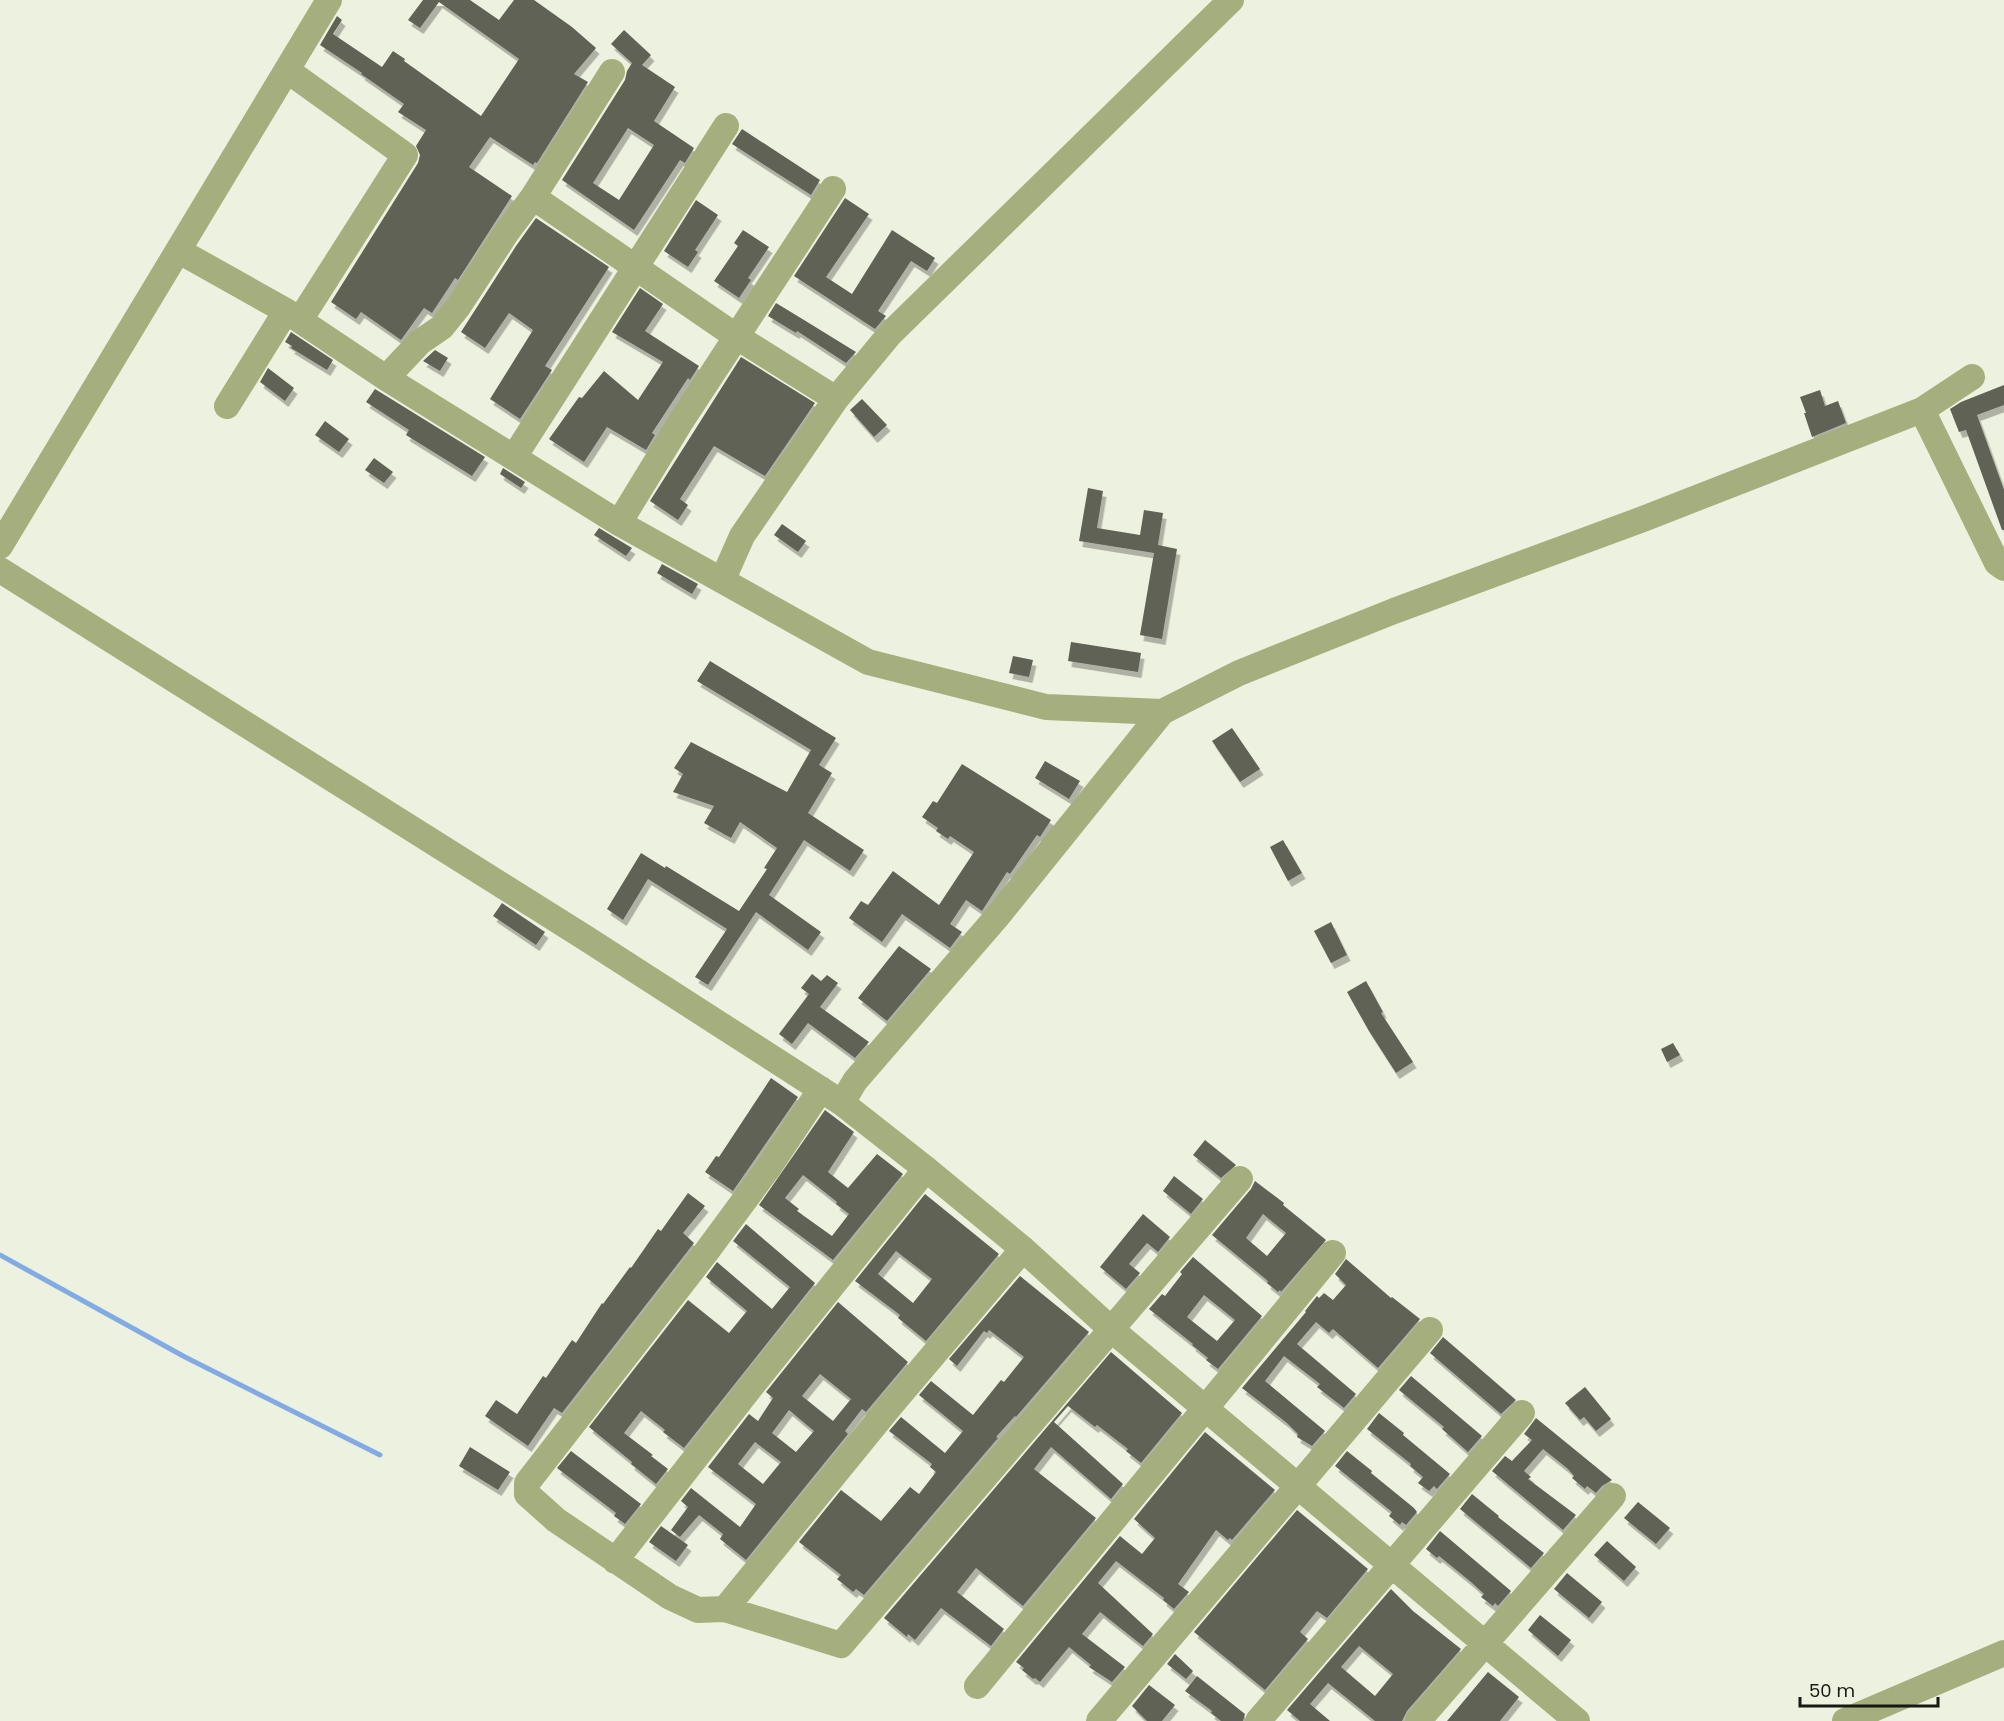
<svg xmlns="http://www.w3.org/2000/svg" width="2004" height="1721" font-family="Poppins,sans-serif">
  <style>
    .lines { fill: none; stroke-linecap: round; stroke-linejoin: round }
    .stream { stroke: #83abe3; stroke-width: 5 }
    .building { fill: #5f6254; fill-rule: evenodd; filter: url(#shadow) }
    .minor { stroke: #a4af7d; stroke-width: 26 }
  </style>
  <defs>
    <filter id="shadow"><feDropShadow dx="3.5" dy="6" stdDeviation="0" flood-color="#0004"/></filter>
  </defs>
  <rect width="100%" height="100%" fill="#edf1e0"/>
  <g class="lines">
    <!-- stream -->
    <path class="stream" d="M 0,1255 L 185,1357 L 380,1455"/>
  </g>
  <!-- building -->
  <path class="building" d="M 423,0 L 470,0 L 499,20 L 514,0 L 534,0 L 572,27 L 596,48 L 574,74 L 588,82 L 537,163 L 535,162 L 533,165 L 490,137 L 469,167 L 512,196 L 458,280 L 455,278 L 432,313 L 424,308 L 401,340 L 361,312 L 356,319 L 331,302 L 418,163 L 420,155 L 416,146 L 426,130 L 398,112 L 404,104 L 361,74 L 362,73 L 320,45 L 337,16 L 342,20 L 333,34 L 382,67 L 393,51 L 405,59 L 404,61 L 481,116 L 519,59 L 439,2 L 420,28 L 408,20 Z
    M 624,30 L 651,55 L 642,65 L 675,87 L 654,121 L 694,148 L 685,163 L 680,160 L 634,230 L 562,180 L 625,80 L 627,71 L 632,63 L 611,44 ZM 628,128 L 654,145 L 619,200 L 593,183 Z
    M 742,129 L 820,180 L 811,195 L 732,144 Z
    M 845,198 L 869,214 L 826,277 L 852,294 L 892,230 L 935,258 L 927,271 L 911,261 L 878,311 L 886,316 L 875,329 L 794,276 Z
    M 696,200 L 718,215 L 695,250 L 698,252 L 688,267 L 664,251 Z
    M 536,218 L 609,267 L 545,366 L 552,370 L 520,419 L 490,399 L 533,330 L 509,313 L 485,348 L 461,332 L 516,246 Z
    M 743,230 L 769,247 L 748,278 L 751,280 L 739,298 L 714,281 L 738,246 L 734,243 Z
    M 640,288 L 663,304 L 645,331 L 699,366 L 690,380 L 688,378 L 652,433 L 655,435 L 646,450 L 607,427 L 584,462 L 549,439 L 579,397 L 582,398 L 604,371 L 638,400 L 663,362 L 612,332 Z
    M 776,303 L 804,320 L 856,352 L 846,363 L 797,331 L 796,333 L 768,316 Z
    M 291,332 L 333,360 L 327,370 L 291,348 L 292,346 L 285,342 Z
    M 435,350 L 448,358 L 440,371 L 423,361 Z
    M 741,357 L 815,403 L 765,476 L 714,446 L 680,499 L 688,505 L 678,520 L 650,501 Z
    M 268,368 L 294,388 L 285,401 L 260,382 Z
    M 2004,385 L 2004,405 L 1977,415 L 2004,490 L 2004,530 L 2002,530 L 1966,430 L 1959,432 L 1950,409 L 1961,402 Z
    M 375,389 L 485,457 L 472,476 L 406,435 L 409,430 L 366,402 Z
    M 1820,390 L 1825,406 L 1838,401 L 1846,423 L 1812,437 L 1804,413 L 1806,413 L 1800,397 Z
    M 862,399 L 887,425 L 874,437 L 850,410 Z
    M 325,421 L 349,439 L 339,452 L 315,435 Z
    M 374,458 L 393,472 L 384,483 L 365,470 Z
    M 503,468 L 525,482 L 521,488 L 500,474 Z
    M 1088,488 L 1103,491 L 1097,528 L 1140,535 L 1144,510 L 1163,513 L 1158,545 L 1177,549 L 1162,639 L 1140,635 L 1154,553 L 1079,541 Z
    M 782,524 L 806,541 L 798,552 L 774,535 Z
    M 599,528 L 632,548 L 626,556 L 594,535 Z
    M 662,564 L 698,584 L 692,594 L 657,573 Z
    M 1071,642 L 1141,653 L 1138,672 L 1068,661 Z
    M 1013,656 L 1033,660 L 1029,677 L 1009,673 Z
    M 710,661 L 836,738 L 819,765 L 832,773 L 808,813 L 864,850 L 850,871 L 804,840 L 769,895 L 821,932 L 808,950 L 756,912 L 708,985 L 695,977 L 727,929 L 648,879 L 623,920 L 607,909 L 641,853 L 665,868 L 666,866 L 739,911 L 767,869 L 764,868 L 777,848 L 740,822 L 731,838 L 704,823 L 714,806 L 673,792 L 683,774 L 674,768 L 691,742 L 787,792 L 811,750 L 697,681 Z
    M 1232,728 L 1260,769 L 1240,782 L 1212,741 Z
    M 1045,761 L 1080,781 L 1069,799 L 1035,778 Z
    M 962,764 L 1051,820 L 1040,837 L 1037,835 L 1010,874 L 1007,872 L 982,911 L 966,900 L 950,924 L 962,932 L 950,948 L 902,914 L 882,942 L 849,918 L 861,901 L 868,905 L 893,871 L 939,905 L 974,852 L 950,836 L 948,839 L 936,831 L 938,828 L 922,817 L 933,801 L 937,803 Z
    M 1283,840 L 1302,873 L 1288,881 L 1270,847 Z
    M 502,903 L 545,932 L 536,945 L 493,916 Z
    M 1331,922 L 1347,955 L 1331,963 L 1314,931 Z
    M 899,946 L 931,969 L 887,1021 L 858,998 Z
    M 812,974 L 821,981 L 827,975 L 838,983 L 820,1007 L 869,1042 L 855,1058 L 808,1023 L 792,1044 L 779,1034 L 809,994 L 801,988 Z
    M 1366,981 L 1383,1012 L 1381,1013 L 1413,1062 L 1396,1073 L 1369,1031 L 1347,992 Z
    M 1673,1043 L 1680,1055 L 1667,1062 L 1661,1049 Z
    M 771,1078 L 798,1097 L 733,1191 L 705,1172 L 716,1156 L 719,1157 Z
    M 825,1110 L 854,1132 L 828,1172 L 848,1188 L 877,1154 L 903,1174 L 833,1260 L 759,1205 ZM 803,1175 L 837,1202 L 836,1204 L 849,1214 L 832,1236 L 797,1211 L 799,1209 L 785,1198 Z
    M 1205,1140 L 1236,1165 L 1221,1178 L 1193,1155 Z
    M 1174,1176 L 1203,1199 L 1191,1214 L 1163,1191 Z
    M 1255,1181 L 1284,1203 L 1283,1205 L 1326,1240 L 1281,1292 L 1280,1290 L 1278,1292 L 1267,1283 L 1268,1281 L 1212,1235 L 1251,1189 ZM 1263,1214 L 1286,1233 L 1267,1256 L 1246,1238 Z
    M 688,1193 L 705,1206 L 683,1233 L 694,1243 L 562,1413 L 554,1408 L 528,1446 L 485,1416 L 496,1400 L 517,1414 L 543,1376 L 546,1378 L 572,1340 L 576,1343 L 602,1303 L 603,1304 L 630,1267 L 631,1268 L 658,1229 L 661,1231 Z
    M 925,1194 L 999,1254 L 926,1341 L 898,1318 L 900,1315 L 855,1281 ZM 896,1251 L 932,1279 L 913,1303 L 878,1274 Z
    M 1143,1214 L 1170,1237 L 1158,1252 L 1147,1243 L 1129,1264 L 1140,1273 L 1126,1289 L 1100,1267 Z
    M 746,1224 L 815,1283 L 684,1448 L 663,1432 L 665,1430 L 641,1411 L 624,1433 L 653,1455 L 651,1456 L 668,1469 L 656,1484 L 631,1464 L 632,1462 L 589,1427 L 688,1300 L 729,1333 L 747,1311 L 706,1277 L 717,1262 L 772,1309 L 790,1287 L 733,1241 Z
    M 1193,1257 L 1262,1316 L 1218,1369 L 1206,1360 L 1208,1358 L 1192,1345 L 1193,1344 L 1149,1309 L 1162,1294 L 1165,1296 L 1182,1274 L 1180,1272 ZM 1204,1295 L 1235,1320 L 1217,1341 L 1187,1317 Z
    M 1346,1259 L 1391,1298 L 1392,1297 L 1420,1319 L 1378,1368 L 1333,1329 L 1329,1333 L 1316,1322 L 1297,1344 L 1356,1394 L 1344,1408 L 1317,1387 L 1320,1384 L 1284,1356 L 1265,1381 L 1325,1431 L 1312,1446 L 1297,1437 L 1298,1434 L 1287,1423 L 1242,1388 L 1306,1312 L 1305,1311 L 1317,1296 L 1319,1298 L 1324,1293 L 1333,1300 L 1346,1285 L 1335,1274 Z
    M 1020,1276 L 1089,1332 L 1016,1417 L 1015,1416 L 996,1437 L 998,1438 L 864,1595 L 856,1589 L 853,1592 L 837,1579 L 841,1575 L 799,1542 L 841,1490 L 881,1521 L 910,1487 L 919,1494 L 936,1472 L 930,1467 L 932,1464 L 889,1431 L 901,1417 L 945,1453 L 963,1431 L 919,1395 L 931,1381 L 973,1415 L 1001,1380 L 1004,1382 L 1024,1357 L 989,1330 L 987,1333 L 984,1331 L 957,1366 L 949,1359 Z
    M 838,1302 L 908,1362 L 866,1412 L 862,1409 L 845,1431 L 848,1434 L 746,1560 L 720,1539 L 723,1534 L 699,1515 L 680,1537 L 671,1530 L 688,1507 L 681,1501 L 691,1488 L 740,1527 L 756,1504 L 708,1467 L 749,1414 L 758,1421 L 773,1398 L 766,1392 ZM 820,1374 L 851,1399 L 833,1421 L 802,1396 ZM 789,1410 L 814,1431 L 796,1452 L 772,1433 ZM 755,1442 L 781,1462 L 763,1484 L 738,1464 Z
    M 1443,1337 L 1516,1400 L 1501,1414 L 1430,1353 Z
    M 1111,1352 L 1182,1413 L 1141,1463 L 1126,1451 L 1128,1449 L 1097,1425 L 1095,1427 L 1068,1406 L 1054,1422 L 1123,1484 L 1111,1499 L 1051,1447 L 1034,1469 L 1096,1518 L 1023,1606 L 976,1568 L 957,1592 L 1004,1629 L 991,1646 L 941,1608 L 915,1640 L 908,1634 L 907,1637 L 884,1618 Z
    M 1411,1376 L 1482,1436 L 1468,1452 L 1442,1429 L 1444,1427 L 1399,1390 Z
    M 1585,1387 L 1611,1419 L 1596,1431 L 1584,1417 L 1580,1420 L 1565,1403 Z
    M 1379,1413 L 1404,1433 L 1403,1435 L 1450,1474 L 1437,1489 L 1434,1486 L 1429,1491 L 1418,1483 L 1423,1477 L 1410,1466 L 1411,1464 L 1367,1429 Z
    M 1536,1418 L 1612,1480 L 1602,1486 L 1596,1493 L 1587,1486 L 1585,1489 L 1572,1478 L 1574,1476 L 1568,1469 L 1543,1449 L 1524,1471 L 1531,1477 L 1528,1479 L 1576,1515 L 1563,1530 L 1492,1471 L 1505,1456 L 1512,1461 L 1532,1440 L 1524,1434 Z
    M 1205,1432 L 1275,1490 L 1232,1540 L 1230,1538 L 1228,1540 L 1216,1530 L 1178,1584 L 1189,1592 L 1174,1609 L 1163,1600 L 1164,1598 L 1116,1561 L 1098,1583 L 1153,1634 L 1143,1646 L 1100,1612 L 1082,1634 L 1125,1667 L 1112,1682 L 1089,1667 L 1091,1665 L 1069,1647 L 1040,1682 L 1035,1678 L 1033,1679 L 1022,1670 L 1024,1668 L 1016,1662 L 1120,1536 L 1142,1554 L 1155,1538 L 1134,1519 Z
    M 470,1447 L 510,1472 L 498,1490 L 459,1466 Z
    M 571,1451 L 641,1504 L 625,1524 L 614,1516 L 616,1513 L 557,1468 Z
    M 1347,1451 L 1372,1471 L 1371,1473 L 1414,1508 L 1417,1512 L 1406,1525 L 1402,1522 L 1400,1525 L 1389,1516 L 1392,1512 L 1335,1466 Z
    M 1472,1494 L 1499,1516 L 1498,1517 L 1544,1553 L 1531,1568 L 1460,1509 Z
    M 1638,1502 L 1670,1528 L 1656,1544 L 1624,1518 Z
    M 1297,1510 L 1368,1569 L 1327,1618 L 1317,1611 L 1300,1632 L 1308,1639 L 1265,1690 L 1194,1632 Z
    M 661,1526 L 688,1545 L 676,1561 L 649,1542 Z
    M 1440,1531 L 1511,1591 L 1498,1606 L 1495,1603 L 1493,1606 L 1481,1597 L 1484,1594 L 1471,1582 L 1439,1556 L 1437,1558 L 1426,1549 Z
    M 1607,1541 L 1636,1567 L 1624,1581 L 1594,1555 Z
    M 1567,1573 L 1602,1602 L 1589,1618 L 1554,1589 Z
    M 1391,1589 L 1413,1611 L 1461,1649 L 1407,1711 L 1402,1721 L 1375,1721 L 1328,1683 L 1310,1704 L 1330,1721 L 1300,1721 L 1287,1710 ZM 1359,1646 L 1393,1674 L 1375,1696 L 1341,1667 Z
    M 1540,1615 L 1571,1640 L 1558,1656 L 1528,1630 Z
    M 1175,1654 L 1193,1671 L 1186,1679 L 1167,1664 Z
    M 1488,1672 L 1519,1697 L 1500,1721 L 1447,1721 Z
    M 1197,1676 L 1245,1714 L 1243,1721 L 1221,1721 L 1211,1713 L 1212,1711 L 1185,1691 Z
    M 1149,1685 L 1175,1705 L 1162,1721 L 1147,1721 L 1132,1706 Z"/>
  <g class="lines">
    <!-- minor -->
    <path class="minor" d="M 288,71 L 405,155 L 300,320
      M 533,197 L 737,337 L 836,399
      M 179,251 L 286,311 L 386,378 L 619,523 L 868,662 L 1046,707 L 1162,712
      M 386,378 L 420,342 L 442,327 L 458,307 L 507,232 L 533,197 L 612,72
      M 227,406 L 286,311
      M 1922,410 L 1997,563 L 2004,568
      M 514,457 L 726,126
      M 619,523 L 680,423 L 833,189
      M 0,546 L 329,0
      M 0,570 L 584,937 L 842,1103 L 926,1169 L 1023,1249 L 1112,1330 L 1577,1721
      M 723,579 L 742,536 L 836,399 L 890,334 L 1231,0
      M 821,1089 L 769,1167 L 707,1251 L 527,1483 L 527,1494 L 556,1520 L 670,1597 L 698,1610 L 725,1609 L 841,1645 L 1240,1179
      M 842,1103 L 855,1081 L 996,918 L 1162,712 L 1239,673 L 1394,611 L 1643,519 L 1922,410 L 1972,377
      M 615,1561 L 754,1383 L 926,1169
      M 725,1609 L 891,1405 L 1023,1249
      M 977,1686 L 1333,1253
      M 1099,1721 L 1430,1330
      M 1258,1721 L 1522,1413
      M 1418,1721 L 1613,1496
      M 1845,1721 L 2004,1653"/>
  </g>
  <!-- scale -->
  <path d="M1800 1697v9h138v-9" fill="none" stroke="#171913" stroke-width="3"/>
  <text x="1809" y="1697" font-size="18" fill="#171913" stroke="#edf1e0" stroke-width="4.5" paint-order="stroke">50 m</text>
</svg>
